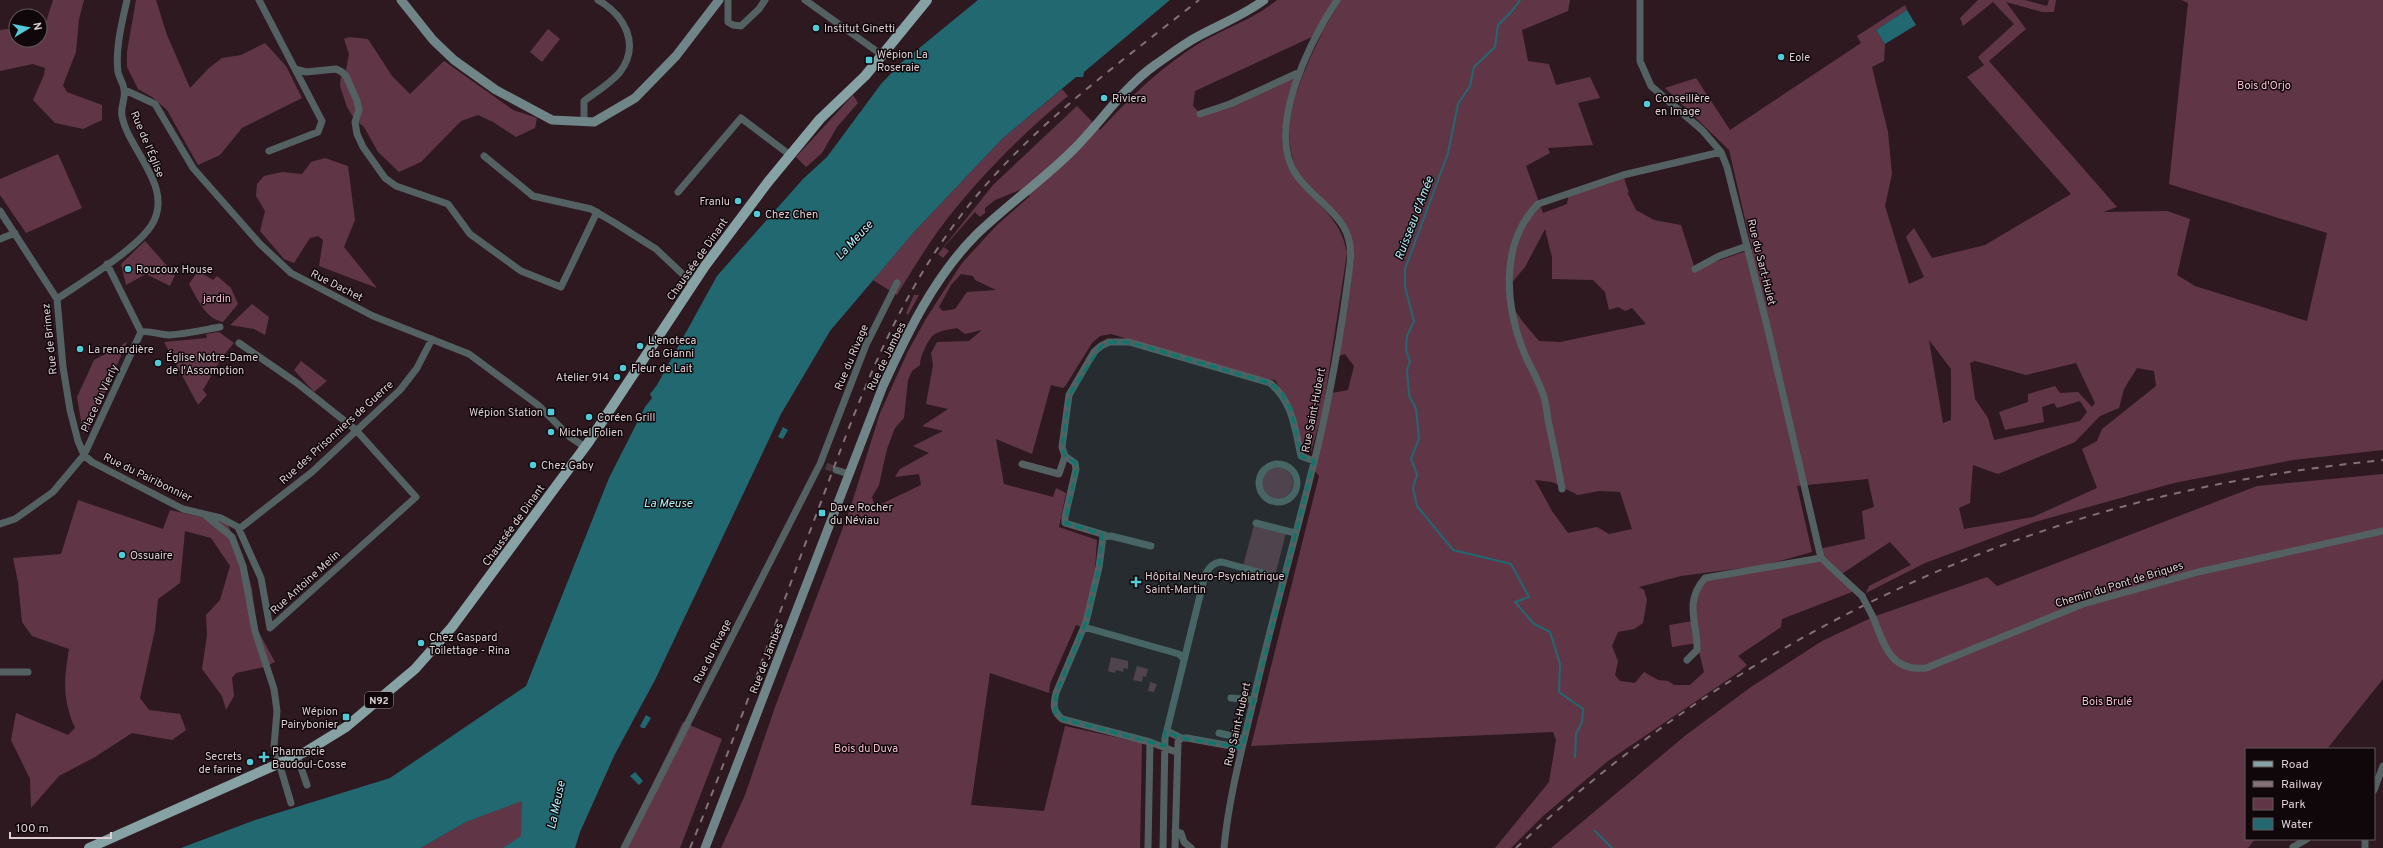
<svg xmlns="http://www.w3.org/2000/svg" width="2383" height="848" font-family="Overpass,sans-serif">
  <style>
    .green { fill: #603647; fill-rule: evenodd }
    .water { fill: #226870 }
    .lines { fill: none; stroke-linecap: round; stroke-linejoin: round }
    .stream { stroke: #226870; stroke-width: 2 }
    .street-tunnel { stroke: #48343c; stroke-width: 7; stroke-dasharray: 7 3.5; stroke-linecap: butt }
    .street { stroke: #546162; stroke-width: 7 }
    .secondary { stroke: #708588; stroke-width: 9 }
    .primary { stroke: #87a2a5; stroke-width: 10 }
    .rail { stroke: #837177; stroke-width: 2; stroke-dasharray: 7 7; stroke-linecap: butt }
    .street-bridge { stroke: #546162; stroke-width: 7 }
    .marked { fill: #0f766e; fill-opacity: 0.2; stroke: #0f766e; stroke-width: 3; stroke-dasharray: 8 5; stroke-linejoin: round }
    .poi-dot { fill: #52cbd9; stroke: #10070a; stroke-width: 1.5 }
    .labels { text-anchor: middle; stroke-width: 3; stroke-linejoin: round; paint-order: stroke }
    .shield { fill: #10070a; stroke: #a09297; stroke-width: 1 }
    .shield-label { font-size: 10px; font-weight: bold; fill: #ddced3 }
    .poi-label { font-size: 11px; fill: #ddced3; stroke: #10070a; text-anchor: start }
    .park-label { font-size: 11px; fill: #f7bed3; stroke: #10070a }
    .street-label { font-size: 11px; fill: #ddced3; stroke: #10070a }
    .water-label { font-size: 12px; font-style: italic; fill: #acf1fa; stroke: #10070a }
  </style>
  <rect width="100%" height="100%" fill="#2e1921"/>
  <!-- green -->
  <path class="green" d="M 53,0 L 84,0 L 79,19 L 76,52 L 63,85 L 67,92 L 102,105 L 102,120 L 83,129 L 55,123 L 33,100 L 44,75 L 45,68 L 33,64 L 0,71 L 0,30 L 16,28 L 16,40 L 40,40 L 40,23 L 46,22 Z
    M 136,0 L 156,0 L 167,35 L 190,88 L 209,68 L 222,58 L 241,55 L 265,43 L 286,66 L 302,98 L 242,128 L 220,155 L 198,165 L 167,110 L 152,97 L 138,89 L 127,67 L 127,52 Z
    M 1277,0 L 1570,0 L 1568,11 L 1522,30 L 1528,61 L 1549,64 L 1556,85 L 1590,77 L 1600,98 L 1578,103 L 1593,145 L 1548,148 L 1550,153 L 1526,166 L 1543,213 L 1567,204 L 1569,193 L 1623,175 L 1629,193 L 1627,192 L 1636,210 L 1654,220 L 1681,225 L 1695,269 L 1752,249 L 1729,150 L 1665,88 L 1696,78 L 1730,130 L 1861,43 L 1857,36 L 1905,5 L 1907,10 L 1876,30 L 1885,44 L 1884,61 L 1872,67 L 1888,132 L 1892,174 L 1885,206 L 1909,284 L 1924,277 L 1906,237 L 1914,228 L 1932,258 L 1985,245 L 2071,194 L 1967,77 L 1984,65 L 1978,57 L 2014,24 L 1993,2 L 1963,26 L 1960,18 L 1978,0 L 2025,0 L 2047,6 L 2049,0 L 2056,0 L 2054,12 L 2042,12 L 2006,2 L 2026,29 L 1989,61 L 2117,207 L 2103,212 L 2167,211 L 2190,219 L 2177,275 L 2195,286 L 2307,321 L 2327,233 L 2169,184 L 2188,3 L 2181,0 L 2383,0 L 2383,450 L 2293,460 L 2174,483 L 2035,522 L 1925,563 L 1866,593 L 1869,586 L 1911,565 L 1890,542 L 1840,575 L 1857,590 L 1782,619 L 1781,627 L 1738,656 L 1747,665 L 1739,672 L 1608,761 L 1543,816 L 1511,848 L 1495,848 L 1549,782 L 1556,740 L 1553,732 L 1251,746 L 1319,476 L 1314,470 L 1332,393 L 1348,390 L 1354,366 L 1345,354 L 1339,356 L 1354,260 C 1355,218 1325,205 1301,176 C 1290,162 1288,137 1290,120 C 1295,88 1310,58 1324,29 C 1329,20 1336,10 1340,1 L 1314,36 L 1195,91 L 1193,106 L 1200,113 L 1292,77 L 1294,79 C 1285,110 1274,145 1292,174 C 1299,185 1310,195 1319,204 C 1334,220 1343,231 1347,253 L 1323,410 L 1311,452 L 1306,453 L 1302,448 L 1294,412 L 1275,380 L 1252,376 L 1111,334 L 1100,336 L 1092,343 L 1066,385 L 1063,388 L 1051,385 L 1032,454 L 996,439 L 1004,484 L 1053,497 L 1056,488 L 1066,493 L 1059,527 L 1097,540 L 1095,569 L 1082,627 L 1076,625 L 1050,684 L 1049,693 L 990,673 L 971,805 L 1044,811 L 1065,726 L 1142,743 L 1140,848 L 721,848 L 745,795 L 775,707 L 850,509 L 880,413 L 908,351 L 927,317 L 962,263 L 997,225 L 1030,196 L 1020,190 L 995,200 L 985,208 L 985,213 L 980,217 L 975,212 L 944,247 L 949,251 L 943,258 L 938,254 L 993,185 L 1077,106 L 1100,130 C 1131,96 1163,65 1203,41 C 1228,27 1255,18 1277,0 ZM 1545,229 L 1552,257 L 1552,279 L 1593,280 L 1605,292 L 1609,310 L 1618,307 L 1625,311 L 1632,308 L 1646,324 L 1560,342 L 1539,341 L 1523,322 L 1509,302 L 1509,286 L 1525,267 ZM 961,274 L 973,276 L 975,280 L 996,290 L 967,292 L 955,309 L 943,311 L 939,307 L 951,285 ZM 957,328 L 965,334 L 982,330 L 969,341 L 937,342 L 931,353 L 933,365 L 926,404 L 948,409 L 922,426 L 943,431 L 913,446 L 929,453 L 900,469 L 895,477 L 919,474 L 921,485 L 875,507 L 872,497 L 879,485 L 887,449 L 895,428 L 904,418 L 908,380 L 912,371 L 920,365 C 920,359 922,355 924,350 C 933,330 938,332 957,328 ZM 1929,340 L 1951,369 L 1951,420 L 1943,423 ZM 1975,361 L 2026,375 L 2076,363 L 2095,403 L 2092,407 L 2078,392 L 2060,393 L 2055,386 L 2028,394 L 2028,402 L 1999,412 L 2005,430 L 2044,422 L 2042,407 L 2054,403 L 2057,408 L 2080,401 L 2087,412 L 2080,421 L 1994,440 L 1988,418 L 1975,399 L 1970,363 ZM 2137,368 L 2154,371 L 2156,386 L 2102,429 L 2097,441 L 2082,449 L 2097,488 L 2033,517 L 1964,529 L 1959,508 L 1970,503 L 1973,465 L 1998,474 L 2075,442 L 2100,416 L 2119,408 L 2124,389 ZM 1868,479 L 1874,507 L 1862,511 L 1865,539 L 1819,549 L 1821,558 L 1705,578 L 1693,603 L 1693,621 L 1669,625 L 1672,647 L 1697,643 L 1704,672 L 1690,685 L 1674,685 L 1668,681 L 1658,680 L 1644,672 L 1635,683 L 1620,681 L 1615,675 L 1618,661 L 1612,646 L 1618,632 L 1634,629 L 1643,623 L 1647,600 L 1644,590 L 1639,587 L 1681,576 L 1765,565 L 1812,552 L 1797,486 ZM 1535,480 L 1552,482 L 1578,495 L 1599,491 L 1620,492 L 1632,529 L 1609,534 L 1597,527 L 1568,533 L 1552,511 Z
    M 548,29 L 560,39 L 542,62 L 530,52 Z
    M 349,37 L 368,39 L 392,76 L 410,94 L 444,61 L 513,110 L 537,118 L 535,128 L 516,137 L 493,122 L 478,115 L 461,121 L 421,162 L 399,172 L 378,152 L 364,127 L 355,120 L 347,107 L 340,86 L 341,75 L 346,70 L 349,54 L 344,39 Z
    M 1062,89 L 1068,96 C 1020,136 975,181 938,231 C 923,252 910,274 897,295 L 873,280 L 914,232 L 1002,139 Z
    M 853,95 L 858,103 L 837,127 L 822,153 L 806,167 L 796,157 Z
    M 58,154 L 82,208 L 26,233 L 0,195 L 0,179 Z
    M 325,158 L 348,166 L 355,220 L 344,247 L 377,288 L 319,266 L 323,240 L 318,236 L 310,238 L 294,263 L 284,259 L 260,231 L 265,211 L 256,196 L 257,184 L 264,176 L 282,172 L 302,174 L 311,162 Z
    M 145,241 L 175,275 L 170,286 L 146,274 L 126,285 L 121,264 Z
    M 198,271 L 213,280 L 217,276 L 231,288 L 238,304 L 223,322 C 206,319 197,299 189,284 Z
    M 914,295 L 919,295 L 908,315 L 906,313 Z
    M 252,304 L 269,317 L 265,335 L 254,329 L 230,325 Z
    M 219,332 L 234,343 L 222,357 L 203,390 L 207,395 L 198,405 L 164,342 L 207,338 L 206,334 Z
    M 127,342 L 88,431 L 83,433 L 77,397 L 94,360 Z
    M 301,361 L 327,381 L 314,392 L 294,370 Z
    M1261 483a16 16 0 1 1 32 0a16 16 0 1 1-32 0Z
    M 2383,474 L 2383,679 L 2327,749 L 2246,749 L 2246,839 L 2255,839 L 2248,848 L 1551,848 L 1686,735 L 1751,687 L 1822,641 L 1873,617 L 1987,577 L 1997,586 L 2257,486 Z
    M 78,500 L 163,529 L 170,510 L 227,523 L 246,566 L 252,589 L 257,629 L 275,662 L 264,667 L 236,673 L 232,678 L 234,696 L 226,710 L 222,696 L 202,669 L 207,635 L 206,615 L 220,600 L 230,566 L 211,538 L 185,531 L 180,583 L 158,599 L 155,630 L 140,698 L 149,710 L 180,714 L 186,730 L 172,740 L 132,733 L 95,757 L 59,776 L 31,808 L 30,779 L 11,740 L 16,713 L 68,735 L 75,728 C 62,698 64,680 69,649 L 32,636 L 22,622 L 18,582 L 13,558 L 61,554 Z
    M 1254,525 L 1286,533 L 1275,576 L 1243,566 Z
    M 1111,657 L 1128,661 L 1128,669 L 1124,668 L 1123,672 L 1116,670 L 1115,673 L 1108,671 Z
    M 1137,666 L 1148,669 L 1146,677 L 1143,676 L 1142,682 L 1133,680 Z
    M 1150,682 L 1157,684 L 1154,692 L 1148,691 Z
    M 683,722 L 722,739 L 680,848 L 621,848 Z
    M 522,800 L 522,836 L 503,848 L 421,848 L 466,822 Z"/>
  <!-- water -->
  <path class="water" d="M 978,0 L 1170,0 L 1084,72 L 1083,77 L 1076,77 L 1002,139 L 914,232 L 830,331 L 781,414 L 655,680 L 615,754 L 580,832 L 575,848 L 503,848 L 521,836 L 522,801 L 466,822 L 421,848 L 181,848 L 255,820 L 390,778 L 526,686 L 609,478 L 645,407 L 652,398 L 650,394 L 657,385 L 717,276 L 803,179 L 827,157 L 881,84 L 901,63 Z
    M 1907,10 L 1916,25 L 1885,44 L 1876,30 Z
    M 783,427 L 788,430 L 783,439 L 778,437 Z
    M 646,715 L 651,718 L 645,728 L 642,728 L 640,726 Z
    M 635,772 L 643,781 L 639,785 L 630,776 Z"/>
  <g class="lines">
    <!-- stream -->
    <path class="stream" d="M 1520,0 L 1512,11 L 1498,25 L 1495,47 L 1474,67 L 1470,86 L 1458,104 L 1448,153 L 1405,269 L 1405,287 L 1414,321 L 1407,336 L 1406,350 L 1410,362 L 1407,370 L 1409,395 L 1416,409 L 1419,439 L 1411,458 L 1417,475 L 1413,488 L 1417,506 L 1453,550 L 1511,564 L 1529,597 L 1515,602 L 1534,624 L 1550,632 L 1560,664 L 1559,692 L 1583,709 L 1582,722 L 1576,734 L 1575,757
      M 1595,831 L 1612,848"/>
    <!-- street-tunnel -->
    <path class="street-tunnel" d="M 826,466 L 836,470"/>
    <!-- street -->
    <path class="street" d="M 259,0 L 322,121 L 318,132 L 269,151
      M 728,0 L 728,22 L 733,25 L 741,26 L 759,9 L 765,0
      M 805,0 L 882,55
      M 1640,0 L 1640,61 L 1651,86 L 1702,130 L 1721,152 L 1727,167 L 1768,330 L 1821,558 L 1862,596
      M 295,69 L 306,72 L 336,69 L 342,72 L 346,76 L 357,101 L 359,110 L 355,122 L 357,134 L 363,147 L 385,178 L 396,186 L 448,204 L 470,234 L 521,271 L 561,287 L 597,212
      M 125,90 L 155,104 L 193,168 L 260,244 L 291,273 L 373,316 L 469,354 L 538,405 L 570,437 L 585,447
      M 1200,114 L 1230,104 L 1300,72
      M 584,121 L 584,101 C 596,92 611,83 620,72 C 641,44 624,15 598,0
      M 484,156 L 533,196 L 591,209 L 615,223 L 656,249 L 693,284
      M 678,192 L 741,118 L 790,155
      M 0,211 L 57,299 L 63,367 L 70,410 L 78,441 L 84,455 L 92,462 L 183,509 L 221,518 L 238,527 L 261,578 L 270,628 L 416,497 L 356,430 L 297,383 L 239,343
      M 0,239 L 15,233
      M 1695,269 L 1719,256 L 1747,246
      M 57,299 C 82,282 135,250 151,226 C 176,188 128,150 122,116 C 120,107 126,98 124,90 C 124,84 119,78 118,72 C 115,49 122,22 127,0
      M 141,332 C 150,330 159,335 169,335 C 186,334 203,330 220,327
      M 1022,464 L 1059,474 L 1065,456
      M1259 483a19 19 0 1 1 38 0a19 19 0 1 1-38 0Z
      M 836,470 L 849,474
      M 1562,489 C 1558,466 1553,443 1548,420 C 1547,412 1546,402 1543,394 C 1538,380 1531,368 1525,355 C 1505,307 1499,244 1538,204 L 1623,175 L 1721,152
      M 205,515 L 232,537 L 243,566 L 255,631 L 274,689 L 277,711 L 274,746 L 291,803
      M 1256,523 L 1295,533
      M 0,524 L 15,519 L 53,492 L 84,455 L 141,332 L 107,264
      M 239,529 L 312,472 L 400,390 L 417,368 L 432,339
      M 1105,535 L 1065,523 L 1065,517 L 1076,469 L 1075,463 L 1065,456 L 1062,447 L 1069,395 L 1094,352 L 1101,346 L 1109,342 L 1129,342 L 1270,383 C 1293,402 1295,429 1301,456 L 1314,461
      M 1873,617 C 1884,644 1890,672 1926,668 L 2083,604 L 2198,572 L 2383,531
      M 1084,627 L 1179,654 L 1184,659
      M 1687,660 L 1697,650 C 1698,623 1683,603 1705,578 L 1821,558
      M 0,672 L 28,672
      M 1231,698 L 1254,700
      M 1167,731 L 1181,738
      M 1219,733 L 1244,739
      M 1150,742 L 1176,752
      M 297,756 L 307,785
      M 2374,790 L 2383,766
      M 1175,831 L 1181,833 L 1184,842 L 1191,848
      M 2293,847 L 2307,839
      M 624,848 L 820,464 L 866,345 L 897,283
      M 1148,848 L 1150,742 L 1062,719 C 1053,711 1053,705 1056,693 L 1086,622 L 1099,567 L 1103,537 L 1111,536 L 1151,546
      M 1163,848 L 1165,738 L 1205,575 C 1209,568 1213,562 1222,562 L 1283,579
      M 1175,848 L 1178,742 L 1181,738 L 1187,738 L 1242,748
      M 1224,848 C 1229,794 1244,742 1256,689 C 1274,611 1297,533 1316,454 C 1331,392 1342,327 1350,264 C 1356,218 1320,207 1297,176 C 1264,130 1311,40 1337,0
      M 2365,848 L 2365,839"/>
    <!-- secondary -->
    <path class="secondary" d="M 401,0 L 433,40 L 454,60 L 496,90 L 552,120 L 594,122 L 635,98 L 676,56 L 719,0
      M 705,848 L 883,386 C 907,334 934,277 976,235 C 1007,205 1043,180 1073,150 C 1101,122 1123,88 1155,65 C 1168,56 1181,46 1195,38 C 1218,25 1243,16 1264,0"/>
    <!-- primary -->
    <path class="primary" d="M 89,848 L 307,751 L 346,727 L 415,669 L 452,627 L 588,443 L 705,266 L 768,182 L 820,119 L 865,76 L 927,0"/>
    <!-- rail -->
    <path class="rail" d="M 690,848 C 736,737 775,623 818,510 C 858,403 892,306 962,214 C 1027,129 1116,66 1199,0
      M 1516,848 C 1686,687 1899,567 2125,506 C 2210,483 2296,469 2383,460"/>
    <!-- street-bridge -->
    <path class="street-bridge" d="M 1862,596 L 1873,617"/>
  </g>
  <!-- marked area -->
  <path class="marked" d="M 1109,342 L 1129,342 L 1270,383 L 1281,392 L 1291,409 L 1301,456 L 1314,461 L 1242,748 L 1181,738 L 1165,731 L 1165,746 L 1062,719 L 1055,713 L 1056,693 L 1086,622 L 1099,567 L 1102,534 L 1065,523 L 1076,469 L 1075,463 L 1065,456 L 1062,447 L 1069,395 L 1101,346 Z"/>
  <!-- markers -->
  <g class="poi-dot">
    <circle cx="816" cy="28" r="4"/>
    <circle cx="1781" cy="57" r="4"/>
    <rect x="865" y="56" width="8" height="8" rx="2"/>
    <circle cx="1104" cy="98" r="4"/>
    <circle cx="1647" cy="104" r="4"/>
    <circle cx="738" cy="201" r="4"/>
    <circle cx="757" cy="214" r="4"/>
    <circle cx="128" cy="269" r="4"/>
    <circle cx="640" cy="346" r="4"/>
    <circle cx="80" cy="349" r="4"/>
    <circle cx="158" cy="363" r="4"/>
    <circle cx="623" cy="368" r="4"/>
    <circle cx="617" cy="377" r="4"/>
    <rect x="547" y="408" width="8" height="8" rx="2"/>
    <circle cx="589" cy="417" r="4"/>
    <circle cx="551" cy="432" r="4"/>
    <circle cx="533" cy="465" r="4"/>
    <rect x="818" y="509" width="8" height="8" rx="2"/>
    <circle cx="122" cy="555" r="4"/>
    <path d="M1134 576h4v4h4v4h-4v4h-4v-4h-4v-4h4z"/>
    <circle cx="421" cy="643" r="4"/>
    <rect x="342" y="713" width="8" height="8" rx="2"/>
    <path d="M262 751h4v4h4v4h-4v4h-4v-4h-4v-4h4z"/>
    <circle cx="250" cy="762" r="4"/>
  </g>
  <g class="labels">
    <!-- shield labels -->
    <rect class="shield" x="365" y="692" width="28" height="16" rx="3"/>
    <g class="shield-label">
      <text x="379" y="704">N92</text>
    </g>
    <!-- poi labels -->
    <g class="poi-label">
      <text x="824" y="32">Institut Ginetti</text>
      <text x="877" y="58">Wépion La<tspan x="877" dy="13">Roseraie</tspan></text>
      <text x="1789" y="61">Eole</text>
      <text x="1112" y="102">Riviera</text>
      <text x="1655" y="102">Conseillère<tspan x="1655" dy="13">en Image</tspan></text>
      <text x="730" y="205" text-anchor="end">Franlu</text>
      <text x="765" y="218">Chez Chen</text>
      <text x="136" y="273">Roucoux House</text>
      <text x="648" y="344">L'enoteca<tspan x="648" dy="13">da Gianni</tspan></text>
      <text x="88" y="353">La renardière</text>
      <text x="166" y="361">Église Notre-Dame<tspan x="166" dy="13">de l'Assomption</tspan></text>
      <text x="631" y="372">Fleur de Lait</text>
      <text x="609" y="381" text-anchor="end">Atelier 914</text>
      <text x="543" y="416" text-anchor="end">Wépion Station</text>
      <text x="597" y="421">Coréen Grill</text>
      <text x="559" y="436">Michel Folien</text>
      <text x="541" y="469">Chez Gaby</text>
      <text x="830" y="511">Dave Rocher<tspan x="830" dy="13">du Néviau</tspan></text>
      <text x="130" y="559">Ossuaire</text>
      <text x="1145" y="580">Hôpital Neuro-Psychiatrique<tspan x="1145" dy="13">Saint-Martin</tspan></text>
      <text x="429" y="641">Chez Gaspard<tspan x="429" dy="13">Toilettage - Rina</tspan></text>
      <text x="338" y="715" text-anchor="end">Wépion<tspan x="338" dy="13">Pairybonier</tspan></text>
      <text x="272" y="755">Pharmacie<tspan x="272" dy="13">Baudoul-Cosse</tspan></text>
      <text x="242" y="760" text-anchor="end">Secrets<tspan x="242" dy="13">de farine</tspan></text>
    </g>
    <!-- park labels -->
    <g class="park-label">
      <text x="2264" y="89">Bois d'Orjo</text>
      <text x="217" y="302">jardin</text>
      <text x="2107" y="705">Bois Brulé</text>
      <text x="866" y="752">Bois du Duva</text>
    </g>
    <!-- street labels -->
    <g class="street-label">
      <text transform="translate(148 144) rotate(67)" y="4">Rue de l'Église</text>
      <text transform="translate(697 259) rotate(-55)" y="4">Chaussée de Dinant</text>
      <text transform="translate(1762 262) rotate(76)" y="4">Rue du Sart-Hulet</text>
      <text transform="translate(337 285) rotate(27)" y="4">Rue Dachet</text>
      <text transform="translate(49 339) rotate(-96)" y="4">Rue de Brimez</text>
      <text transform="translate(886 356) rotate(-64)" y="4">Rue de Jambes</text>
      <text transform="translate(851 357) rotate(-67)" y="4">Rue du Rivage</text>
      <text transform="translate(99 398) rotate(-65)" y="4">Place du Vierly</text>
      <text transform="translate(1313 410) rotate(-79)" y="4">Rue Saint-Hubert</text>
      <text transform="translate(336 432) rotate(-42)" y="4">Rue des Prisonniers de Guerre</text>
      <text transform="translate(148 477) rotate(26)" y="4">Rue du Pairibonnier</text>
      <text transform="translate(513 525) rotate(-54)" y="4">Chaussée de Dinant</text>
      <text transform="translate(305 582) rotate(-42)" y="4">Rue Antoine Melin</text>
      <text transform="translate(2119 584) rotate(-17)" y="4">Chemin du Pont de Briques</text>
      <text transform="translate(712 651) rotate(-63)" y="4">Rue du Rivage</text>
      <text transform="translate(766 658) rotate(-69)" y="4">Rue de Jambes</text>
      <text transform="translate(1237 724) rotate(-77)" y="4">Rue Saint-Hubert</text>
    </g>
    <!-- water labels -->
    <g class="water-label">
      <text transform="translate(1414 218) rotate(-69)" y="4">Ruisseau d'Amée</text>
      <text transform="translate(854 240) rotate(-47)" y="4">La Meuse</text>
      <text x="668" y="507">La Meuse</text>
      <text transform="translate(556 805) rotate(-78)" y="4">La Meuse</text>
    </g>
  </g>
  <!-- legend -->
  <rect x="2245" y="748" width="130" height="92" fill="#10070a" stroke="#62575a"/>
  <rect x="2253" y="761" width="20" height="6" fill="#87a2a5" stroke="#62575a"/>
  <text x="2281" y="768" font-size="12" fill="#ddced3">Road</text>
  <rect x="2253" y="781" width="20" height="6" fill="#837177" stroke="#62575a"/>
  <text x="2281" y="788" font-size="12" fill="#ddced3">Railway</text>
  <rect x="2253" y="798" width="20" height="12" fill="#603647" stroke="#62575a"/>
  <text x="2281" y="808" font-size="12" fill="#ddced3">Park</text>
  <rect x="2253" y="818" width="20" height="12" fill="#226870" stroke="#62575a"/>
  <text x="2281" y="828" font-size="12" fill="#ddced3">Water</text>
  <!-- north arrow -->
  <g transform="translate(28 28) rotate(80)"><circle r="19" fill="#10070a" stroke="#62575a"/>
  <path d="M0-3L7 15L0 10L-7 15Z" fill="#52cbd9"/>
  <text y="-6" font-size="11" font-weight="bold" text-anchor="middle" fill="#ddced3">N</text>
  </g>
  <!-- scale -->
  <path d="M10 832v6h101v-6" fill="none" stroke="#ddced3" stroke-width="2"/>
  <text x="16" y="832" font-size="12" fill="#ddced3" stroke="#10070a" stroke-width="3" paint-order="stroke">100 m</text>
</svg>
